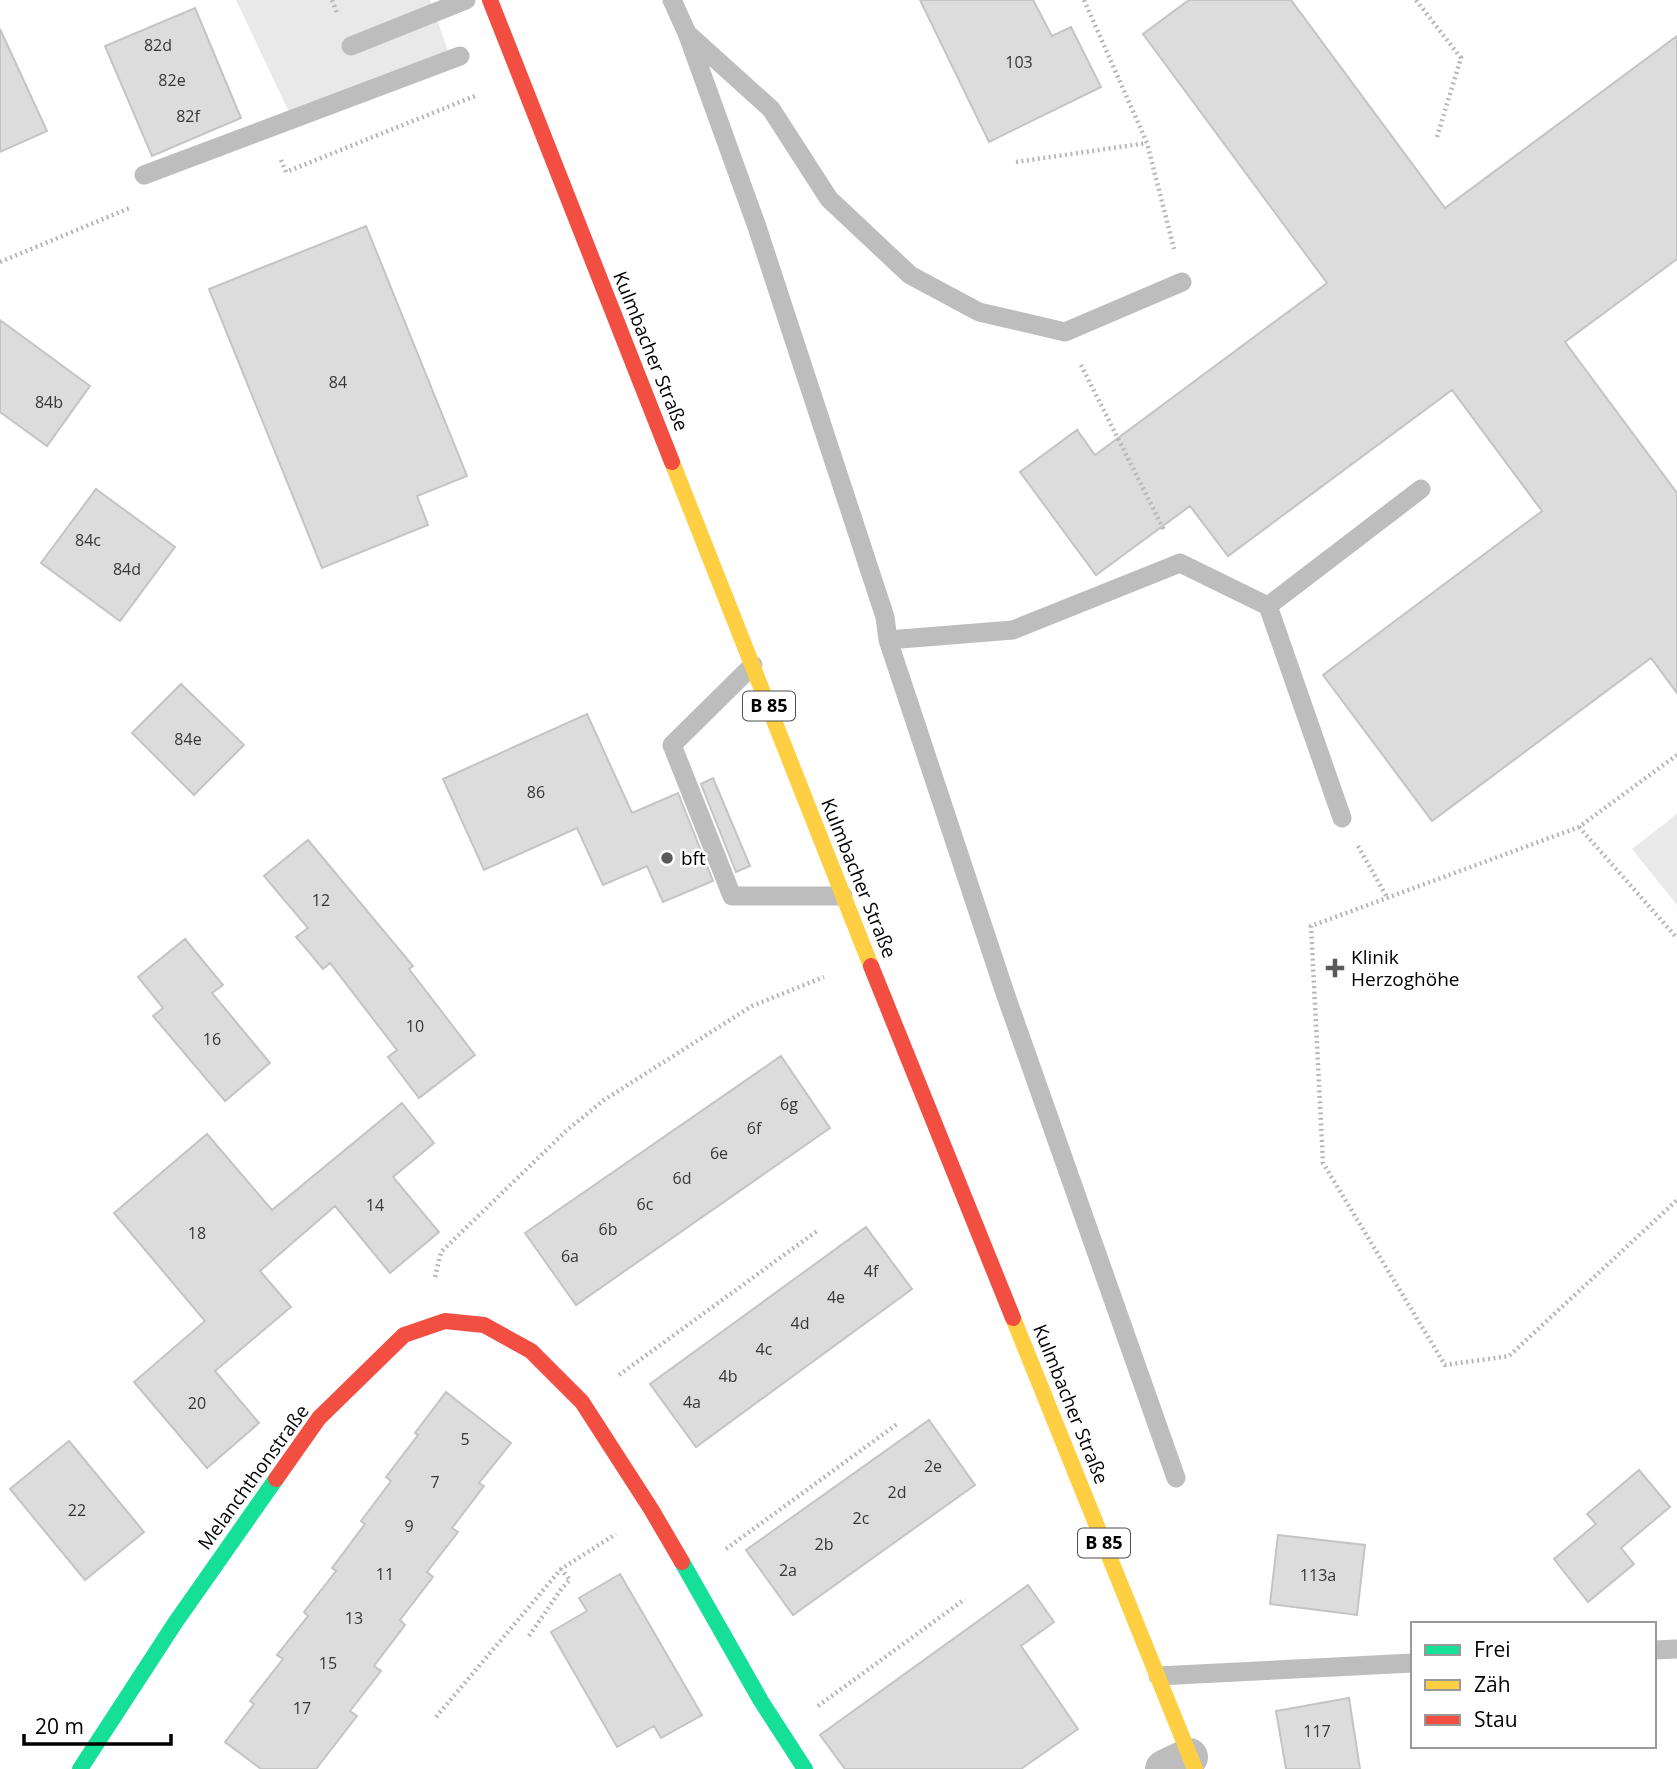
<svg xmlns="http://www.w3.org/2000/svg" width="1677" height="1769" font-family="'Open Sans',sans-serif">
  <style>
    .green { fill: #e9e9e9 }
    .building { fill: #dcdcdc; stroke: #c4c4c4; stroke-width: 2 }
    .lines { fill: none; stroke-linecap: round; stroke-linejoin: round }
    .path { stroke: #b8b8b8; stroke-width: 4.5; stroke-dasharray: 2 3.5; stroke-linecap: butt }
    .lane { stroke: #bdbdbd; stroke-width: 19 }
    .street { stroke: #bdbdbd; stroke-width: 38 }
    .fast { stroke: #16e098; stroke-width: 16 }
    .slow { stroke: #ffcf43; stroke-width: 16 }
    .jam { stroke: #f24e42; stroke-width: 16 }
    .poi-dot { fill: #595959; stroke: #fff; stroke-width: 2.5 }
    .labels { text-anchor: middle; stroke-width: 5; stroke-linejoin: round; paint-order: stroke }
    .number-label { font-size: 16px; fill: #373737 }
    .shield { fill: #fff; stroke: #4c4c4c; stroke-width: 2 }
    .shield-label { font-size: 18px; font-weight: bold; fill: #000 }
    .street-label { font-size: 19px; fill: #000; stroke: #fff }
    .poi-label { font-size: 19px; fill: #000; stroke: #fff; text-anchor: start }
  </style>
  <rect width="100%" height="100%" fill="#fff"/>
  <!-- green -->
  <path class="green" d="M 236,0 L 430,0 L 448,51 L 289,112 Z
    M 1677,814 L 1677,905 L 1632,849 Z"/>
  <!-- building -->
  <path class="building" d="M 920,0 L 1033,0 L 1052,36 L 1071,27 L 1101,87 L 989,142 Z
    M 1189,0 L 1291,0 L 1445,208 L 1677,36 L 1677,259 L 1565,342 L 1677,493 L 1677,693 L 1651,658 L 1432,821 L 1323,675 L 1542,511 L 1452,390 L 1228,556 L 1190,506 L 1096,575 L 1020,472 L 1077,430 L 1095,455 L 1327,283 L 1143,34 Z
    M 195,8 L 241,118 L 152,156 L 105,46 Z
    M 0,29 L 47,131 L 0,152 Z
    M 366,226 L 467,476 L 417,496 L 428,525 L 322,568 L 209,289 Z
    M 0,320 L 90,386 L 47,446 L 0,412 Z
    M 96,489 L 175,547 L 120,621 L 41,563 Z
    M 181,684 L 244,745 L 194,795 L 132,733 Z
    M 587,714 L 632,813 L 678,793 L 713,881 L 663,902 L 647,866 L 603,885 L 577,828 L 484,870 L 443,779 Z
    M 713,778 L 750,866 L 736,872 L 701,784 Z
    M 308,840 L 413,966 L 409,969 L 475,1055 L 419,1098 L 388,1057 L 397,1050 L 330,963 L 323,969 L 296,937 L 308,928 L 264,876 Z
    M 185,939 L 223,985 L 212,993 L 270,1063 L 225,1101 L 153,1016 L 163,1008 L 138,977 Z
    M 781,1056 L 830,1128 L 576,1305 L 525,1233 Z
    M 402,1103 L 434,1143 L 393,1177 L 439,1232 L 390,1273 L 335,1206 L 260,1271 L 291,1307 L 215,1371 L 259,1423 L 207,1468 L 134,1382 L 205,1321 L 114,1213 L 207,1134 L 272,1210 Z
    M 866,1227 L 912,1289 L 696,1447 L 650,1384 Z
    M 446,1392 L 511,1443 L 479,1483 L 484,1486 L 452,1528 L 458,1532 L 427,1572 L 433,1577 L 400,1620 L 405,1625 L 374,1666 L 381,1671 L 350,1711 L 357,1716 L 316,1769 L 261,1769 L 225,1742 L 254,1704 L 250,1701 L 283,1659 L 277,1655 L 308,1616 L 304,1612 L 336,1571 L 332,1568 L 365,1524 L 361,1521 L 391,1481 L 386,1477 L 418,1435 L 415,1433 Z
    M 929,1420 L 975,1485 L 793,1615 L 746,1550 Z
    M 69,1441 L 144,1532 L 85,1580 L 10,1489 Z
    M 1639,1470 L 1670,1507 L 1621,1548 L 1634,1564 L 1588,1602 L 1554,1559 L 1596,1524 L 1587,1514 Z
    M 1278,1535 L 1365,1545 L 1357,1615 L 1270,1604 Z
    M 620,1574 L 702,1715 L 661,1738 L 654,1726 L 617,1747 L 551,1632 L 587,1611 L 579,1598 Z
    M 1028,1585 L 1054,1622 L 1021,1646 L 1078,1729 L 1021,1769 L 845,1769 L 820,1735 Z
    M 1349,1698 L 1360,1769 L 1286,1769 L 1276,1711 Z"/>
  <g class="lines">
    <!-- path -->
    <path class="path" d="M 332,0 L 337,13
      M 1084,0 L 1147,143 L 1174,249
      M 1416,0 L 1461,58 L 1436,140
      M 281,160 L 286,172 L 475,96
      M 1016,162 L 1147,143
      M 0,262 L 132,207
      M 1081,365 L 1165,532
      M 1677,755 L 1579,827 L 1311,926 L 1323,1163 L 1445,1365 L 1509,1356 L 1677,1200
      M 1579,827 L 1677,938
      M 1358,846 L 1388,899
      M 435,1277 L 441,1252 L 566,1131 L 604,1100 L 752,1006 L 824,977
      M 619,1375 L 817,1231
      M 726,1549 L 897,1424
      M 529,1636 L 562,1588 L 570,1580 L 561,1569
      M 818,1706 L 965,1599
      M 436,1717 L 561,1569 L 616,1534"/>
    <!-- lane -->
    <path class="lane" d="M 672,0 L 687,33 L 756,224 L 885,617 L 888,640 L 1005,993 L 1176,1478
      M 689,35 L 771,109 L 829,199 L 910,275 L 979,312 L 1065,332 L 1182,282
      M 351,46 L 466,0
      M 144,175 L 460,56
      M 1268,606 L 1342,818
      M 888,640 L 1013,630 L 1180,563 L 1268,606 L 1421,489
      M 753,665 L 672,745 L 732,896 L 843,896
      M 1654,1650 L 1677,1649
      M 1158,1676 L 1413,1663"/>
    <!-- street -->
    <path class="street" d="M 1164,1769 L 1189,1757"/>
    <!-- fast -->
    <path class="fast" d="M 682,1562 L 761,1701 L 805,1769
      M 80,1769 L 175,1623 L 276,1479"/>
    <!-- slow -->
    <path class="slow" d="M 672,462 L 871,966
      M 1013,1318 L 1195,1769"/>
    <!-- jam -->
    <path class="jam" d="M 490,0 L 672,462
      M 871,966 L 1013,1318
      M 276,1479 L 319,1418 L 404,1335 L 445,1321 L 484,1325 L 531,1351 L 582,1402 L 651,1509 L 682,1562"/>
  </g>
  <!-- markers -->
  <g class="poi-dot">
    <circle cx="667" cy="858" r="7"/>
    <path d="M1331.5 957.5h7v7h7v7h-7v7h-7v-7h-7v-7h7z"/>
  </g>
  <g class="labels">
    <!-- number labels -->
    <g class="number-label">
      <text x="158" y="51">82d</text>
      <text x="1019" y="68">103</text>
      <text x="172" y="86">82e</text>
      <text x="188" y="122">82f</text>
      <text x="338" y="388">84</text>
      <text x="49" y="408">84b</text>
      <text x="88" y="546">84c</text>
      <text x="127" y="575">84d</text>
      <text x="188" y="745">84e</text>
      <text x="536" y="798">86</text>
      <text x="321" y="906">12</text>
      <text x="415" y="1032">10</text>
      <text x="212" y="1045">16</text>
      <text x="789" y="1110">6g</text>
      <text x="754" y="1134">6f</text>
      <text x="719" y="1159">6e</text>
      <text x="682" y="1184">6d</text>
      <text x="645" y="1210">6c</text>
      <text x="375" y="1211">14</text>
      <text x="608" y="1235">6b</text>
      <text x="197" y="1239">18</text>
      <text x="570" y="1262">6a</text>
      <text x="871" y="1277">4f</text>
      <text x="836" y="1303">4e</text>
      <text x="800" y="1329">4d</text>
      <text x="764" y="1355">4c</text>
      <text x="728" y="1382">4b</text>
      <text x="692" y="1408">4a</text>
      <text x="197" y="1409">20</text>
      <text x="465" y="1445">5</text>
      <text x="933" y="1472">2e</text>
      <text x="435" y="1488">7</text>
      <text x="897" y="1498">2d</text>
      <text x="77" y="1516">22</text>
      <text x="861" y="1524">2c</text>
      <text x="409" y="1532">9</text>
      <text x="824" y="1550">2b</text>
      <text x="788" y="1576">2a</text>
      <text x="385" y="1580">11</text>
      <text x="1318" y="1581">113a</text>
      <text x="354" y="1624">13</text>
      <text x="328" y="1669">15</text>
      <text x="302" y="1714">17</text>
      <text x="1317" y="1737">117</text>
    </g>
    <!-- shield labels -->
    <g class="shield">
      <rect x="743" y="691.5" width="52" height="29" rx="5"/>
      <rect x="1078" y="1528.5" width="52" height="29" rx="5"/>
    </g>
    <g class="shield-label">
      <text x="769" y="712">B 85</text>
      <text x="1104" y="1549">B 85</text>
    </g>
    <!-- street labels -->
    <g class="street-label">
      <text transform="translate(651 351) rotate(68)" y="7">Kulmbacher Straße</text>
      <text transform="translate(859 878) rotate(68)" y="7">Kulmbacher Straße</text>
      <text transform="translate(1071 1404) rotate(68)" y="7">Kulmbacher Straße</text>
      <text transform="translate(253 1477) rotate(-54)" y="7">Melanchthonstraße</text>
    </g>
    <!-- poi labels -->
    <g class="poi-label">
      <text x="681" y="865">bft</text>
      <text x="1351" y="964">Klinik<tspan x="1351" dy="22">Herzoghöhe</tspan></text>
    </g>
  </g>
  <!-- legend -->
  <rect x="1411" y="1622" width="245" height="126" fill="#ffffff" stroke="#999999" stroke-width="2"/>
  <rect x="1425" y="1645" width="35" height="10" fill="#16e098" stroke="#999999" stroke-width="2"/>
  <text x="1474" y="1657" font-size="21" fill="#000000">Frei</text>
  <rect x="1425" y="1680" width="35" height="10" fill="#ffcf43" stroke="#999999" stroke-width="2"/>
  <text x="1474" y="1692" font-size="21" fill="#000000">Zäh</text>
  <rect x="1425" y="1715" width="35" height="10" fill="#f24e42" stroke="#999999" stroke-width="2"/>
  <text x="1474" y="1727" font-size="21" fill="#000000">Stau</text>
  <!-- scale -->
  <path d="M24 1734v10h147v-10" fill="none" stroke="#000000" stroke-width="3.5"/>
  <text x="35" y="1734" font-size="21" fill="#000000" stroke="#ffffff" stroke-width="5" paint-order="stroke">20 m</text>
</svg>
